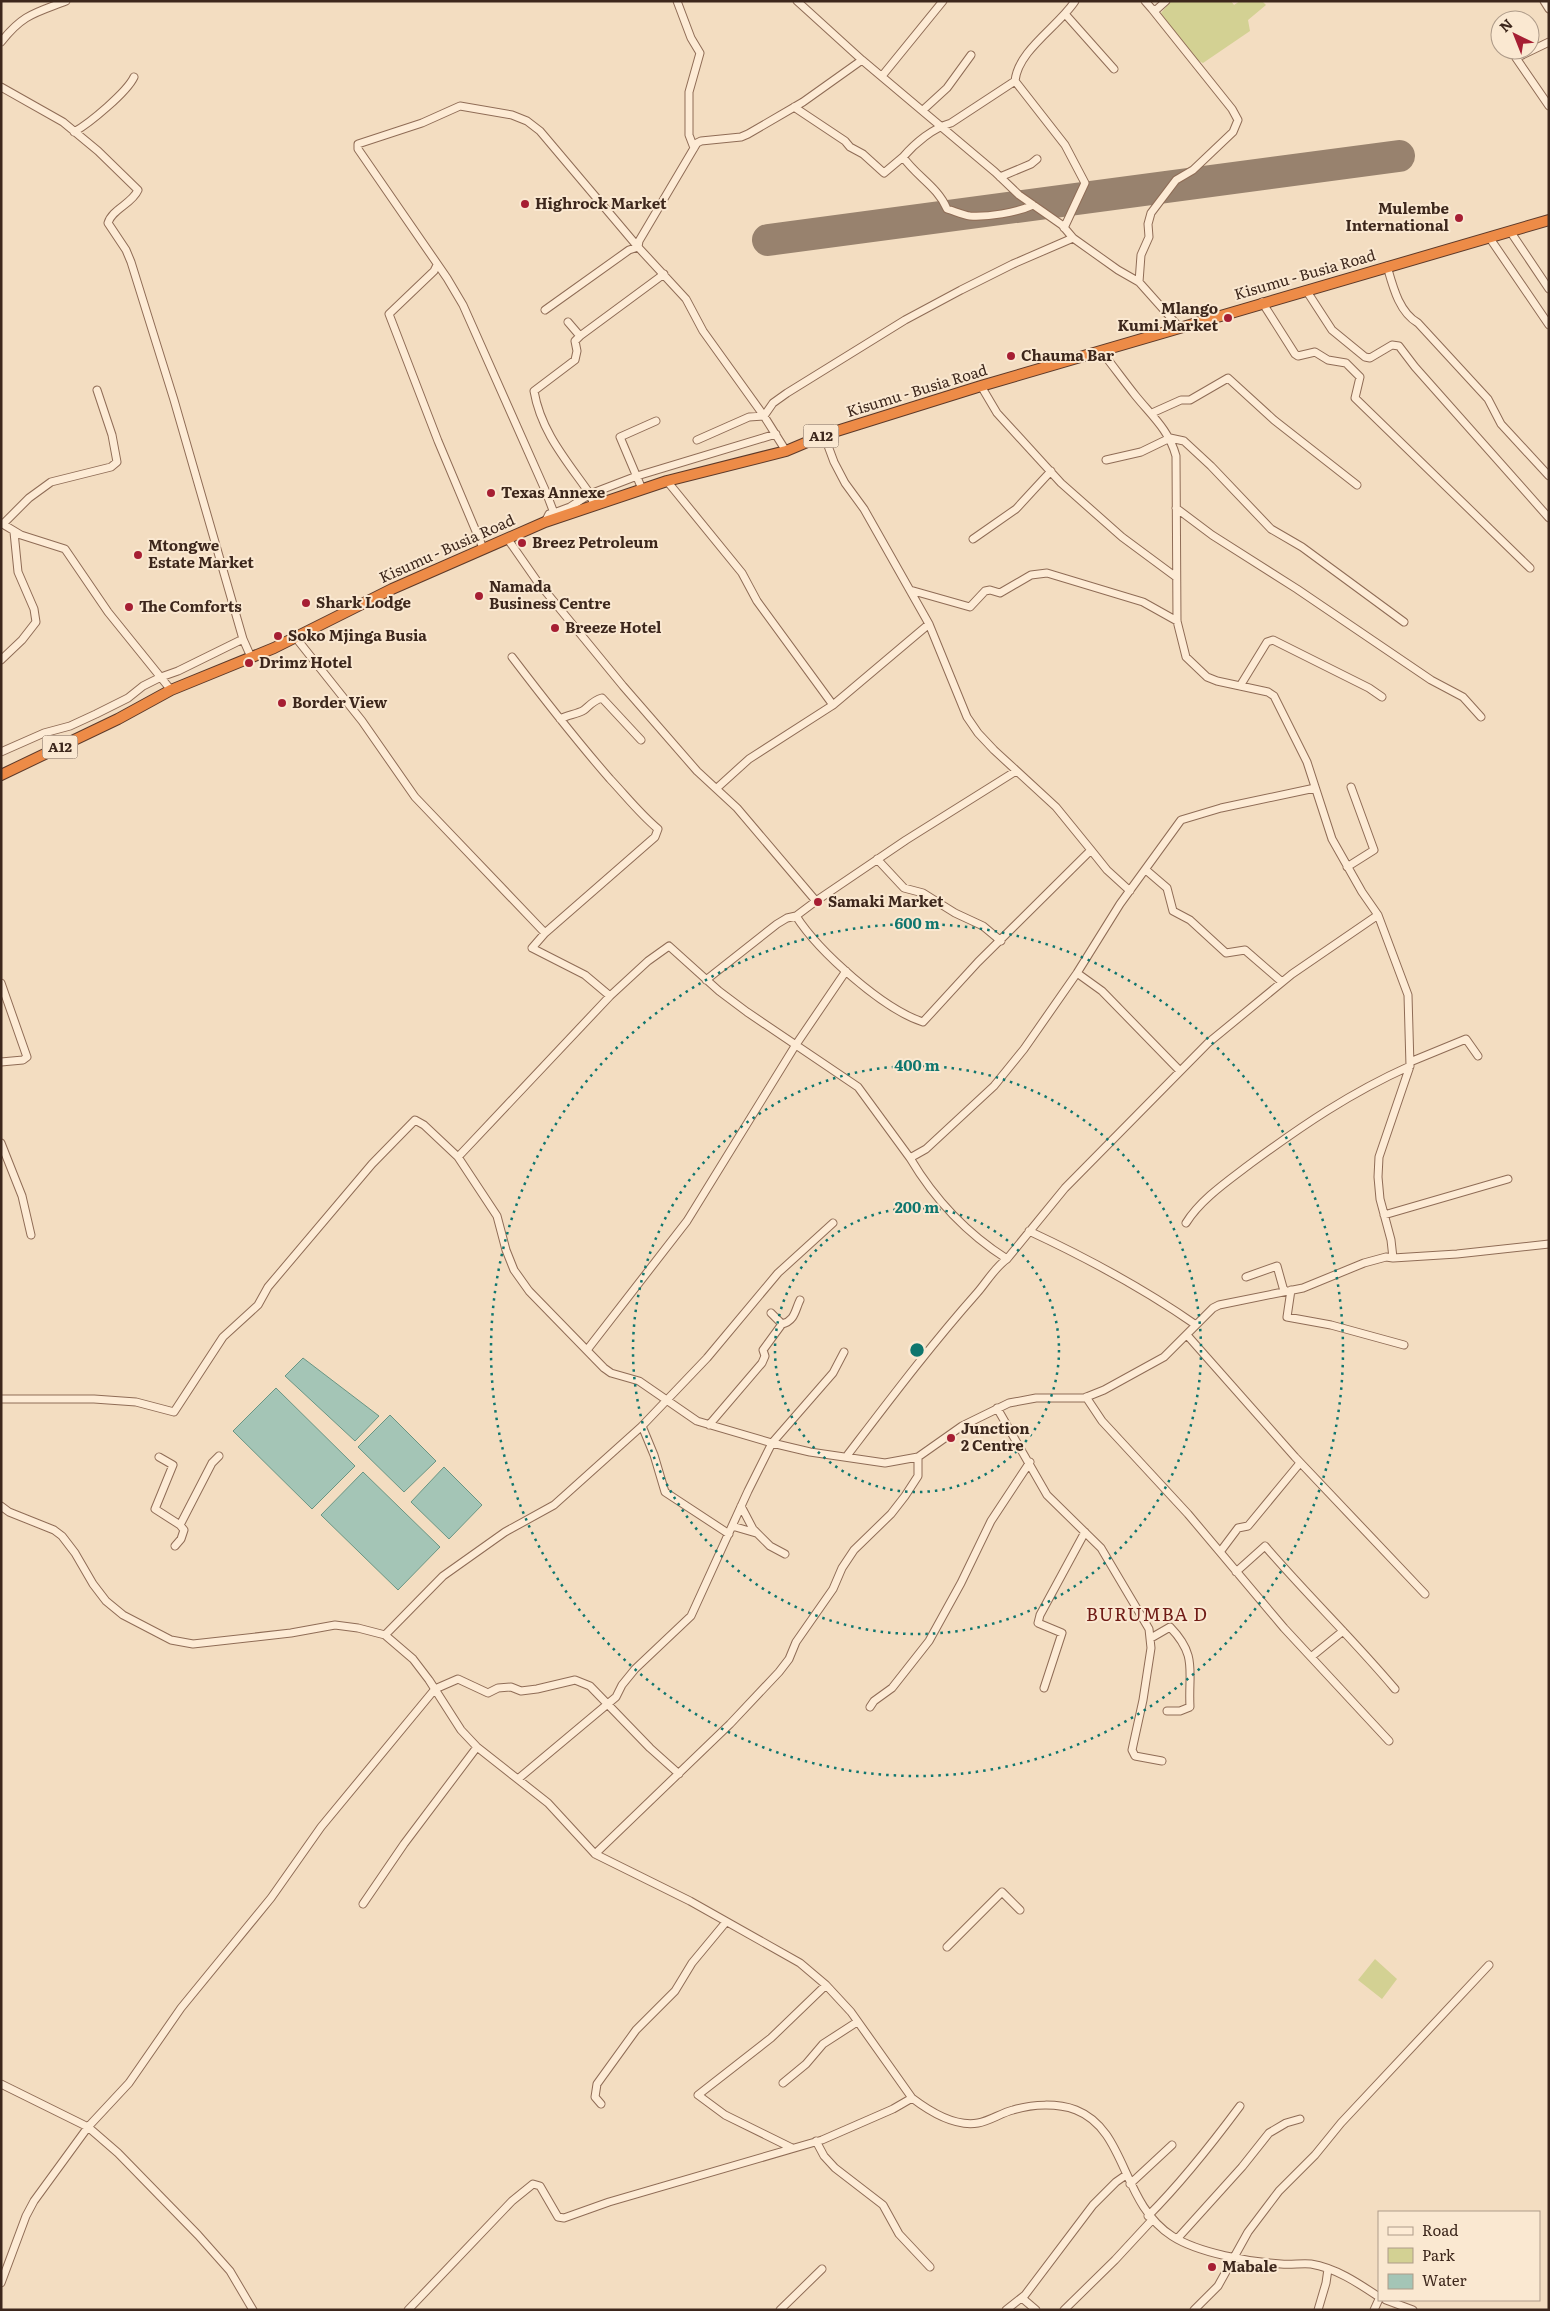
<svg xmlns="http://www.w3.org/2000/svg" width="1550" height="2311" font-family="Literata,serif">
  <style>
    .green { fill: #d3d193 }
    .water { fill: #a4c5b6; stroke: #699583 }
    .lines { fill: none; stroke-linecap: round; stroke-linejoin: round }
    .runway { stroke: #98826e; stroke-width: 32 }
    .minor-casing { stroke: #8f6c56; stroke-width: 9 }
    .highway-casing { stroke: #5d3a2a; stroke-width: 12 }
    .minor { stroke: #fdebd5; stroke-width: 7 }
    .highway { stroke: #ed8b47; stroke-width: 10 }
    .ring { fill: none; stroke: #0f766e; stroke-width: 2.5; stroke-dasharray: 2.5 5 }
    .poi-dot { fill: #a61e33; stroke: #fae8d1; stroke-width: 2 }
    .labels { text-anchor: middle; stroke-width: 4; stroke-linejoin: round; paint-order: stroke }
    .shield { fill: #fae8d1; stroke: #766152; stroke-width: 1 }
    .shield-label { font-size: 14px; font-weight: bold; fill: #3d271c }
    .poi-label { font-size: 15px; font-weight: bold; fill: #3d271c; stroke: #fae8d1; text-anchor: start }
    .street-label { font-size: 15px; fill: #3d271c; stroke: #fae8d1 }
    .quarter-label { font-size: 18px; letter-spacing: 1px; fill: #6f1b16; stroke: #fae8d1 }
    .centre { fill: #0f766e; stroke: #fae8d1; stroke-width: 2.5 }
    .ring-label { font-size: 15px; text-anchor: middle; font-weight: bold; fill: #0f766e; stroke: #fae8d1; stroke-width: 4; stroke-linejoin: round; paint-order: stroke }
  </style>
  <rect width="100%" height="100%" fill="#f3ddc1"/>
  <!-- green -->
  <path class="green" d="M 1171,1 L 1231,1 L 1234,5 L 1240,1 L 1262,1 L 1266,5 L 1248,20 L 1250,31 L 1203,63 L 1192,58 L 1161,13 Z
    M 1375,1959 L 1397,1979 L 1382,1999 L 1358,1980 Z"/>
  <!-- water -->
  <path class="water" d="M 303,1358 L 379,1416 L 355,1441 L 285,1376 Z
    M 276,1388 L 355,1466 L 312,1509 L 233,1431 Z
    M 390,1415 L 436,1461 L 404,1492 L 358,1447 Z
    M 444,1467 L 482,1505 L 449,1539 L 411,1502 Z
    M 363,1472 L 440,1547 L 398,1590 L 321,1515 Z"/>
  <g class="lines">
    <!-- runway -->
    <path class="runway" d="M 768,240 L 1399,156"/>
    <!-- minor casing -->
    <g class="minor-casing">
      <path id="minor" d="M 677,1 L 691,38 L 700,53 L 689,92 L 689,135 L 694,148
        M 1145,1 L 1152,9 L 1156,10 L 1166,1
        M 1544,1 L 1549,9
        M 1066,15 L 1114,69
        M 1,42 C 23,14 35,13 66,1
        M 1549,42 L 1516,58 L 1549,106
        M 862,60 L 995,172 L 1019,195 L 1062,225 L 1073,238 L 1118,270 L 1139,282 L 1180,328
        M 882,76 L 943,1
        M 1015,81 L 1065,145 L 1085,183 L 1064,228
        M 1,87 L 63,122 L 98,151 L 138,190 C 132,204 112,209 108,223 L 126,250 L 131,262 L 174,400 L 243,639 L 251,657
        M 794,107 L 845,141 L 850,147 L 863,154 L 884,173 L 903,157
        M 923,110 L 947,88 L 971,55
        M 74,132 C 90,123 127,92 134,77
        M 1000,177 L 1031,164 L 1037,159
        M 1033,205 C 1016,213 988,217 970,216 C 963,215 954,211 947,209 C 938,187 916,176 903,157 C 915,143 933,128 951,123 L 1015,81 C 1018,50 1059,26 1075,1
        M 1510,231 L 1549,289
        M 1489,237 L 1549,325
        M 437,265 L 434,271 L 389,314 L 438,441 L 483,548
        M 1387,266 C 1393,287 1399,312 1418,323 L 1488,399 L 1501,424 L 1549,476
        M 1139,282 L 1141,255 L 1149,237 L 1148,224 L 1151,213 L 1176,180 L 1193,170 L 1233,132 L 1238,120 L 1232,109 L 1152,9
        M 1306,290 L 1332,330 L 1365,357 L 1370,358 L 1392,345 L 1399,346 L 1415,367 L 1549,518
        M 1262,302 L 1295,354 L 1298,356 L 1315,352 L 1328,360 L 1346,363 L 1360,377 L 1355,398 L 1530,568
        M 568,322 L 580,336
        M 981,386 L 997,413 L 1061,483 L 1122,537 L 1176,577
        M 1152,413 L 1181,400 L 1190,400 L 1228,378 L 1274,420 L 1357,485
        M 824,435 L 834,462 L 845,483 L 864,509 L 929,624 L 967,717 L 978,733 L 994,750 L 1056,807 L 1091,850
        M 697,440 L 749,417 L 764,416 L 773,403 L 787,393 L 905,320 L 961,290 L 1013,264 L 1073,238
        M 786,451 L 764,416 L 703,331 L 686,299 L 638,247 L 639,241 L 697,143 L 701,141 L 741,137 L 748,134 L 803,102 L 862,60 L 797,1
        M 1106,460 L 1141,452 L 1170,438 L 1184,441 L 1211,466 L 1271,529 L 1302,547 L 1404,622
        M 667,481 L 742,573 L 757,601 L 833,705
        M 642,489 L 620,437 L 656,421
        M 594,505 L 590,494 C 567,461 541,432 534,391 L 575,360 L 577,351 L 575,341 L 580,336 L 664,274
        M 1176,508 L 1212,535 L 1297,589 L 1431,680 L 1463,697 L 1481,717
        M 554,513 L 570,507 L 590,494 L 637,476 L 776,434
        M 545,522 L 549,514 L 554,513 L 546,492 L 463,305 L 447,278 L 358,149 L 358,144 L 422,123 L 460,106 L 512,115 L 527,121 L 540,131 L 638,247 L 629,250 L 545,310
        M 1,523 L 21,535 L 65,549 L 108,612 L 171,690
        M 3,524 L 29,498 L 51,482 L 111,467 L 117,462 L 112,435 L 97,390
        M 507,538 L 537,581 L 623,686 L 697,771 L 737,808 L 816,901 L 906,840 L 1016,771
        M 973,539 L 1016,509 L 1051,471
        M 910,590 L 970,607 L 985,591 L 990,590 L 1000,593 L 1031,575 L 1047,573 L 1143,602 L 1177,621
        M 296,638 L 362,721 L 415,797 L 545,933
        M 512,657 C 544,699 576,740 610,779 C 626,796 640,814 658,829 L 655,837 L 545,933 L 532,948 L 585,975 L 610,996
        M 1,660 L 22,640 L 36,622 L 34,609 L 18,572 L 14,532
        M 1240,686 L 1267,642 L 1273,640 L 1369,688 L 1382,697
        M 560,719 C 567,715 578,714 584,710 C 590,705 594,700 602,698 L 641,740
        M 1,752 L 44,733 L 70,726 L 96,714 L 128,698 L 143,686 L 161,677 L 178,671 L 243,639
        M 717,788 L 749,759 L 833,705 L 929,624
        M 877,859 L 904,888 L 923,893 L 955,913 L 983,926 L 1001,941
        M 1347,867 L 1374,850 L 1351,787
        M 1146,870 L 1167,888 L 1173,911 L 1190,920 L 1226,953 L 1245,950 L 1282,982
        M 796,916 L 816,901
        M 1077,973 L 1102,991 L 1180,1071
        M 706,980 L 777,924 L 787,918 L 796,916 C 819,952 883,1009 923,1022 L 978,962 L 1091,850 L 1107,870 L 1130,891
        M 1,983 L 27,1057 L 23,1060 L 1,1062
        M 1410,1062 L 1466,1039 L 1478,1056
        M 1,1143 L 22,1196 L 31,1235
        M 458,1157 L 610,996 L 648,961 L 669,946 L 719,991 L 747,1012 L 858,1087 L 910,1158 L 926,1149 L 994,1086 L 1024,1049 L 1077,973 L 1120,904 L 1181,820 L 1221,808 L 1315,788
        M 910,1158 C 935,1200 966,1233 1007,1259
        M 1384,1215 L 1508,1179
        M 1186,1223 C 1201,1199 1228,1181 1250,1164 C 1303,1125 1350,1093 1410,1066
        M 1029,1231 C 1087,1258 1143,1288 1196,1325
        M 1393,1258 L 1457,1254 L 1549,1244
        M 1246,1277 L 1277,1266 L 1284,1291
        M 1291,1290 L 1287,1317 L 1331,1325 L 1404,1345
        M 782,1324 C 795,1321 795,1310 800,1300
        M 1187,1335 L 1295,1457 L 1425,1594
        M 587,1350 L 687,1221 L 795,1046 L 846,971
        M 1086,1397 L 1102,1421 L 1188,1514 L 1284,1628 L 1389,1741
        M 1,1399 L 94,1399 L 136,1402 L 174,1412 L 223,1337 L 258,1305 L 268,1287 L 372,1164 L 415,1120 L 424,1125 L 458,1157 L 497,1216 L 506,1250 L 514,1270 L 529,1291 L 604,1368 L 611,1373 L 639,1381 L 697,1421 L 772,1443 L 810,1452 L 885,1463 L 918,1457 L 962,1426 L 1009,1403 L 1036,1398 L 1084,1398 L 1104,1390 L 1164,1357 L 1213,1308 L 1219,1305 L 1303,1288 L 1364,1263 L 1386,1257 L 1393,1258 L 1391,1240 L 1380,1199 L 1378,1177 L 1379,1157 L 1410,1066 L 1408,995 L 1378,915 L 1362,892 L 1332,839 L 1307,762 L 1274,696 L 1268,692 L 1217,681 L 1207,677 L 1186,657 L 1177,621 L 1176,456 C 1169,430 1151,415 1135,395 C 1124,381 1113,366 1102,352
        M 997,1408 L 1047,1495 L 1101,1548 L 1149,1629 L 1151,1648 L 1143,1700 L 1132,1750 L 1135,1756 L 1162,1761
        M 709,1425 L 762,1363 L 765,1356 L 763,1350 L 782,1324 L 771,1313
        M 642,1426 L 654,1455 L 665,1492 L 729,1534
        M 159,1457 L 173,1465 L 155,1509 L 180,1525 L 184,1530 L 181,1539 L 175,1546
        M 846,1457 C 888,1402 930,1346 977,1293 C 986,1283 995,1267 1007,1259 L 1065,1188 L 1208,1043 L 1292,974 L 1378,915
        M 1,1506 L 9,1512 L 54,1530 L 62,1536 L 75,1553 L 93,1584 L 106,1601 L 123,1615 L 171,1640 L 193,1644 L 291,1633 L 335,1625 L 358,1628 L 385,1635 L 413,1659 L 429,1680 L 461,1730 L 477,1747 L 548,1803 L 595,1854 L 690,1901 L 800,1963 L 826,1985 L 851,2012 L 912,2098 C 929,2111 955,2127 978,2123 C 990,2121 1001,2113 1013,2110 C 1033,2104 1057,2103 1076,2110 C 1127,2130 1121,2203 1172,2236 C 1198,2253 1250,2262 1281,2264 C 1291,2265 1302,2263 1311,2264 C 1336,2268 1358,2283 1379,2297
        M 741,1506 L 753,1529 L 770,1546 L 785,1554
        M 180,1525 L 212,1463 L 219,1456
        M 732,1526 L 756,1533
        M 1220,1552 L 1238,1528 L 1248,1526 L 1300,1463
        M 1236,1572 L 1265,1546 C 1307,1595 1353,1639 1395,1689
        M 385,1635 L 443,1576 L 505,1532 L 554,1505 L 642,1426 L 707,1358 L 778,1273 L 833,1223
        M 1151,1638 L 1170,1627 C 1198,1656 1188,1671 1190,1707 L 1180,1711 L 1167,1711
        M 1311,1657 L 1343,1631
        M 1044,1688 L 1062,1633 L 1038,1623 L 1040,1615 L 1085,1532
        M 870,1707 L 874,1701 L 892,1688 L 929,1641 L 961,1583 L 991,1521 L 1030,1462
        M 518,1779 L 616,1697 L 622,1685 L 635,1669 L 691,1616 L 748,1491 L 772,1443 L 833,1373 L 844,1352
        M 595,1854 L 730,1724 L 779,1672 L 789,1659 L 796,1642 L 833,1589 L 842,1568 L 854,1550 L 891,1514 L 905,1496 L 918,1476 L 918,1457
        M 363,1904 L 404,1844 L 477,1747
        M 947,1947 L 1002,1892 L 1020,1910
        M 783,2083 L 806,2064 L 823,2044 L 857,2022
        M 1,2084 L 88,2127 L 118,2153 L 198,2235 L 230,2271 L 253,2310
        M 601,2104 L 595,2097 L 597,2084 L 636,2030 L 675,1991 L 692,1963 L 726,1922
        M 816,2141 L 824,2156 L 835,2168 L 883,2205 L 899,2234 L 930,2267
        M 792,2148 L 725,2115 L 698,2095 L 771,2038 L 826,1985
        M 1130,2184 L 1172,2145
        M 1148,2216 C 1182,2182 1211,2145 1240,2106
        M 1177,2239 L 1242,2167 L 1269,2133 L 1286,2123 L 1300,2119
        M 1,2283 L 26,2216 L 34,2201 L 88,2127 L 129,2083 L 181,2008 L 271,1898 L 321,1827 L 435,1689 L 458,1679 L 488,1693 L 498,1688 L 511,1687 L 521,1691 L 537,1689 L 575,1680 L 590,1686 L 650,1748 L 679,1774
        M 1022,2298 L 1036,2310
        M 1386,2300 L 1413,2310
        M 408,2310 L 512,2201 L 533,2184 L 540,2186 L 558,2217 L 564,2218 L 609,2202 L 822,2140 L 893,2109 L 912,2098
        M 780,2310 L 822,2269
        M 1006,2310 L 1025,2295 L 1093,2205 L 1116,2182 L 1126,2175
        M 1064,2310 L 1115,2260 L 1152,2220
        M 1194,2310 L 1218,2286 L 1248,2232 L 1279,2191 L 1315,2155 L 1341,2123 L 1489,1965
        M 1318,2310 L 1326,2283 L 1328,2269
        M 1374,2310 L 1379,2299"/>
    </g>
    <!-- highway casing -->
    <g class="highway-casing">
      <path id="highway" d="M 1,775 L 118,719 L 171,690 L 274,648 L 392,589 L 545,522 L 667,481 L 786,451 L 824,435 L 981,386 L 1549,220"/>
    </g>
    <!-- minor -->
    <use href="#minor" class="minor"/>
    <!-- highway -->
    <use href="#highway" class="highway"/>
  </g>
  <!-- distance rings -->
  <g class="ring">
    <circle cx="917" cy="1350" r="142"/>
    <circle cx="917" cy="1350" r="284"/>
    <circle cx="917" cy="1350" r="426"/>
  </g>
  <!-- markers -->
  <g class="poi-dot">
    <circle cx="525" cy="204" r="5"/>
    <circle cx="1459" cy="218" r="5"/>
    <circle cx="1228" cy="318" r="5"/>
    <circle cx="1011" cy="356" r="5"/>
    <circle cx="491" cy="493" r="5"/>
    <circle cx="522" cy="543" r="5"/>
    <circle cx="138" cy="555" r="5"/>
    <circle cx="479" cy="596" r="5"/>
    <circle cx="306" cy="603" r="5"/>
    <circle cx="129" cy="607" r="5"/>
    <circle cx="555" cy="628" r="5"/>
    <circle cx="278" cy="636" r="5"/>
    <circle cx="249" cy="663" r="5"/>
    <circle cx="282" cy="703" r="5"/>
    <circle cx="818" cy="902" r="5"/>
    <circle cx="951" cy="1438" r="5"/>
    <circle cx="1212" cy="2267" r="5"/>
  </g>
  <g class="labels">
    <!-- shield labels -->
    <g class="shield">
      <rect x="803.5" y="424.5" width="35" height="23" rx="4"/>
      <rect x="42.5" y="735.5" width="35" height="23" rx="4"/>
    </g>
    <g class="shield-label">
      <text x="821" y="441">A12</text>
      <text x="60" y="752">A12</text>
    </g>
    <!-- poi labels -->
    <g class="poi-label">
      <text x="535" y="209">Highrock Market</text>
      <text x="1449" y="214" text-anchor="end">Mulembe<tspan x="1449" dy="17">International</tspan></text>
      <text x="1218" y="314" text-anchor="end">Mlango<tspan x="1218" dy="17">Kumi Market</tspan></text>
      <text x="1021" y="361">Chauma Bar</text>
      <text x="501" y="498">Texas Annexe</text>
      <text x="532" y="548">Breez Petroleum</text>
      <text x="148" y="551">Mtongwe<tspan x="148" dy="17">Estate Market</tspan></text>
      <text x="489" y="592">Namada<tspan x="489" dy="17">Business Centre</tspan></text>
      <text x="316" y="608">Shark Lodge</text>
      <text x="139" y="612">The Comforts</text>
      <text x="565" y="633">Breeze Hotel</text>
      <text x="288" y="641">Soko Mjinga Busia</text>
      <text x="259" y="668">Drimz Hotel</text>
      <text x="292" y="708">Border View</text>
      <text x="828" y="907">Samaki Market</text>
      <text x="961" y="1434">Junction<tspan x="961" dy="17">2 Centre</tspan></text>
      <text x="1222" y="2272">Mabale</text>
    </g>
    <!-- street labels -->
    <g class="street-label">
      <text transform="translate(1305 275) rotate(-16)" y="5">Kisumu - Busia Road</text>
      <text transform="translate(917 391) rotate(-17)" y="5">Kisumu - Busia Road</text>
      <text transform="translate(447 549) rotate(-24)" y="5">Kisumu - Busia Road</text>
    </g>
    <!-- quarter labels -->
    <g class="quarter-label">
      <text x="1147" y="1621">BURUMBA D</text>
    </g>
  </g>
  <circle cx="917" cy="1350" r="8" class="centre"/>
  <g class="ring-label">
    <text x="917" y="929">600 m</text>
    <text x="917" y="1071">400 m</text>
    <text x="917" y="1213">200 m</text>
  </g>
  <!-- border -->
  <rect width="1550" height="2311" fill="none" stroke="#3d271c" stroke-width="5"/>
  <!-- legend -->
  <rect x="1378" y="2211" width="162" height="90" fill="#fae8d1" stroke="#ae9b89"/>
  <rect x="1388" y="2227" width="25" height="8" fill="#fdebd5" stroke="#ae9b89"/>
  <text x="1422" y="2236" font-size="15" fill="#3d271c">Road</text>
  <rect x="1388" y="2248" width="25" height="15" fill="#d3d193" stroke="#ae9b89"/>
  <text x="1422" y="2261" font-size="15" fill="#3d271c">Park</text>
  <rect x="1388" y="2274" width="25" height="15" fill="#a4c5b6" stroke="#ae9b89"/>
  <text x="1422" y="2286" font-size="15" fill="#3d271c">Water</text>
  <!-- north arrow -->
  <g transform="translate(1515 35) rotate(317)"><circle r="24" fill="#fae8d1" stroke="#ae9b89"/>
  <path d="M0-4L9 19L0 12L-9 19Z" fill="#a61e33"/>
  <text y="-8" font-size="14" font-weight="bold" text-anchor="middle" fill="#3d271c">N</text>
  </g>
</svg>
